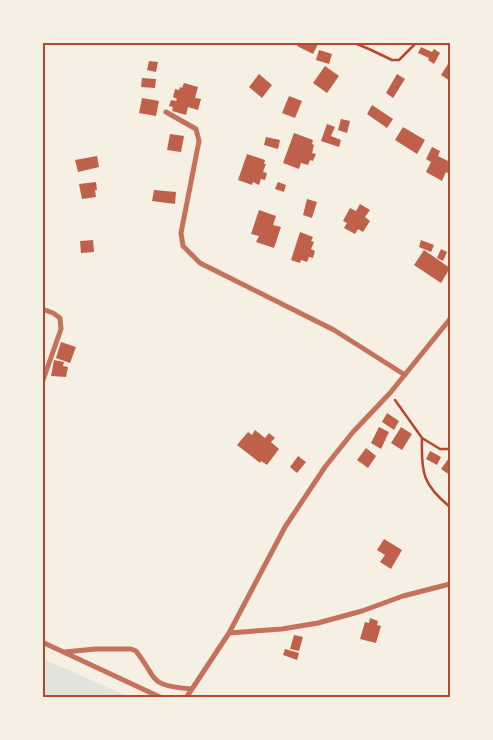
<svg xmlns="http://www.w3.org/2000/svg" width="493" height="740" font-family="'DM Sans',sans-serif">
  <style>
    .green { fill: #e2e4dc }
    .building { fill: #bf614a }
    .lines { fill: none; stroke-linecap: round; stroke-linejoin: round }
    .path { stroke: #b5482f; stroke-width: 2.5 }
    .minor { stroke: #c5725c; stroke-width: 5 }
    .neatline { fill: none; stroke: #b5482f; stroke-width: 2 }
  </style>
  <rect width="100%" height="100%" fill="#f6efe4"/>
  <!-- green -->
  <path class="green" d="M 43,659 L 130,697 L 43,697 Z"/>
  <!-- building -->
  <path class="building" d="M 299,42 L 319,42 L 313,54 L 297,46 Z
    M 421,47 L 432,52 L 434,49 L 440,53 L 434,64 L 428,60 L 429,58 L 418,53 Z
    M 319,50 L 332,54 L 329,64 L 316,60 Z
    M 149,61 L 158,62 L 156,72 L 147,70 Z
    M 448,64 L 450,65 L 450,81 L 441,75 Z
    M 325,66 L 339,76 L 327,93 L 313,83 Z
    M 259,74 L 272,85 L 262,98 L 249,87 Z
    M 397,74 L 405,79 L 393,98 L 386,93 Z
    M 142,78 L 156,79 L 155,88 L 141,87 Z
    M 184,83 L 198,87 L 195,98 L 201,99 L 198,110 L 188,107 L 186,115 L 172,111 L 173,107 L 169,106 L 171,100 L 176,101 L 177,99 L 173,97 L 175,89 L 179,90 L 180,87 L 182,88 Z
    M 289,96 L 302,101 L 295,118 L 282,113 Z
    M 142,98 L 159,101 L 156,116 L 139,113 Z
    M 372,105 L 393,119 L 387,128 L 367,114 Z
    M 341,119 L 350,121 L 347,133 L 338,130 Z
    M 327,124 L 335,127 L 331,136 L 341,140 L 339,147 L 321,141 Z
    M 403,127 L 425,140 L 417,154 L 395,140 Z
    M 294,133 L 313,140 L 312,144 L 314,145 L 312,153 L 316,154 L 313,161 L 310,160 L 308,165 L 301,163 L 299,169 L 283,163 Z
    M 170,134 L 184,136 L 181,152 L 167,150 Z
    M 266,137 L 280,140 L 278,149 L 264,145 Z
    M 432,147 L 440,151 L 438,156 L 450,162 L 450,174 L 446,172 L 442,181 L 426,172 L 431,162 L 426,159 Z
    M 247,154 L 265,160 L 264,164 L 266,164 L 263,172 L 267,173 L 265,180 L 261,179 L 259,185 L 253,182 L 252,185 L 238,180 Z
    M 97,156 L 99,167 L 78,172 L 75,160 Z
    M 96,182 L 97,190 L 95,190 L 96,197 L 82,199 L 79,184 Z
    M 278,182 L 286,185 L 284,192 L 275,189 Z
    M 154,190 L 176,192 L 175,204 L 152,201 Z
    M 307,199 L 317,202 L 312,218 L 303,215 Z
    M 360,204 L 370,210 L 365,217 L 370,221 L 363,232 L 358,229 L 355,234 L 344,228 L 347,223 L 343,221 L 350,208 L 356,211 Z
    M 259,210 L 276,216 L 273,225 L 281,227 L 274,248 L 256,242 L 259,236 L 251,234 Z
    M 300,232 L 313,237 L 311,241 L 314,242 L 311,249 L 315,251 L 313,258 L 309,257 L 307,262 L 301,260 L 300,263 L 291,260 Z
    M 93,240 L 94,252 L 81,253 L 80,241 Z
    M 421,240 L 434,245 L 431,252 L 419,247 Z
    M 441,249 L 447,252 L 443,261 L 437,258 Z
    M 424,250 L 450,268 L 441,283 L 414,265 Z
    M 61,342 L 76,347 L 70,363 L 56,358 Z
    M 54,360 L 64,362 L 63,366 L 68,367 L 66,377 L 51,376 Z
    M 387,413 L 399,421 L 394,430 L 382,422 Z
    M 379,427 L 389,432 L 381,449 L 371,443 Z
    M 401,427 L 412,434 L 402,450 L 391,443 Z
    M 255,430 L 265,438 L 269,433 L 275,438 L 271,442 L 279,449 L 267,465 L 261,461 L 260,463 L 237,445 L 248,432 L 252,435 Z
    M 366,448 L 376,456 L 368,468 L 357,460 Z
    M 430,451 L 441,457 L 437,465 L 426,459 Z
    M 298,456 L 306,462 L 297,473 L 290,467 Z
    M 449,458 L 450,459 L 450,475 L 441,469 Z
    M 384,539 L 402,550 L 391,569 L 380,562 L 385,555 L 377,550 Z
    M 370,618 L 378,621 L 377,625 L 381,626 L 376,643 L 360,639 L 365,622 L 369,623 Z
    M 294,635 L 303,637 L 299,651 L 290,649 Z
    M 285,649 L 299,653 L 297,660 L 283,655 Z"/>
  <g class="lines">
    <!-- path -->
    <path class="path" d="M 352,42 L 369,49 L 392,60 L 399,60 L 417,42
      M 395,400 L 422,438 L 440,449 L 450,449
      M 422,439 C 421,473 423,485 450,507"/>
    <!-- minor -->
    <path class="minor" d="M 166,112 L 196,129 L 199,141 L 181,233 L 183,246 L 200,263 L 334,330 L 405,375
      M 42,309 L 53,313 L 60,318 L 61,329 L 42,383
      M 229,633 L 282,629 L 318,623 L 362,611 L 403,596 L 450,584
      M 42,642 L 162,698
      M 65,652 L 95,649 L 131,649 L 136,651 C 159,681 148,685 191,689
      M 186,698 L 229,633 L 285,527 L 325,467 L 353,432 L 390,393 L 450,319"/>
  </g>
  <!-- border -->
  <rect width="493" height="740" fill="none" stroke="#f6efe4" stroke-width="88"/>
  <rect x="44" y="44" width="405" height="652" class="neatline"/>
</svg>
